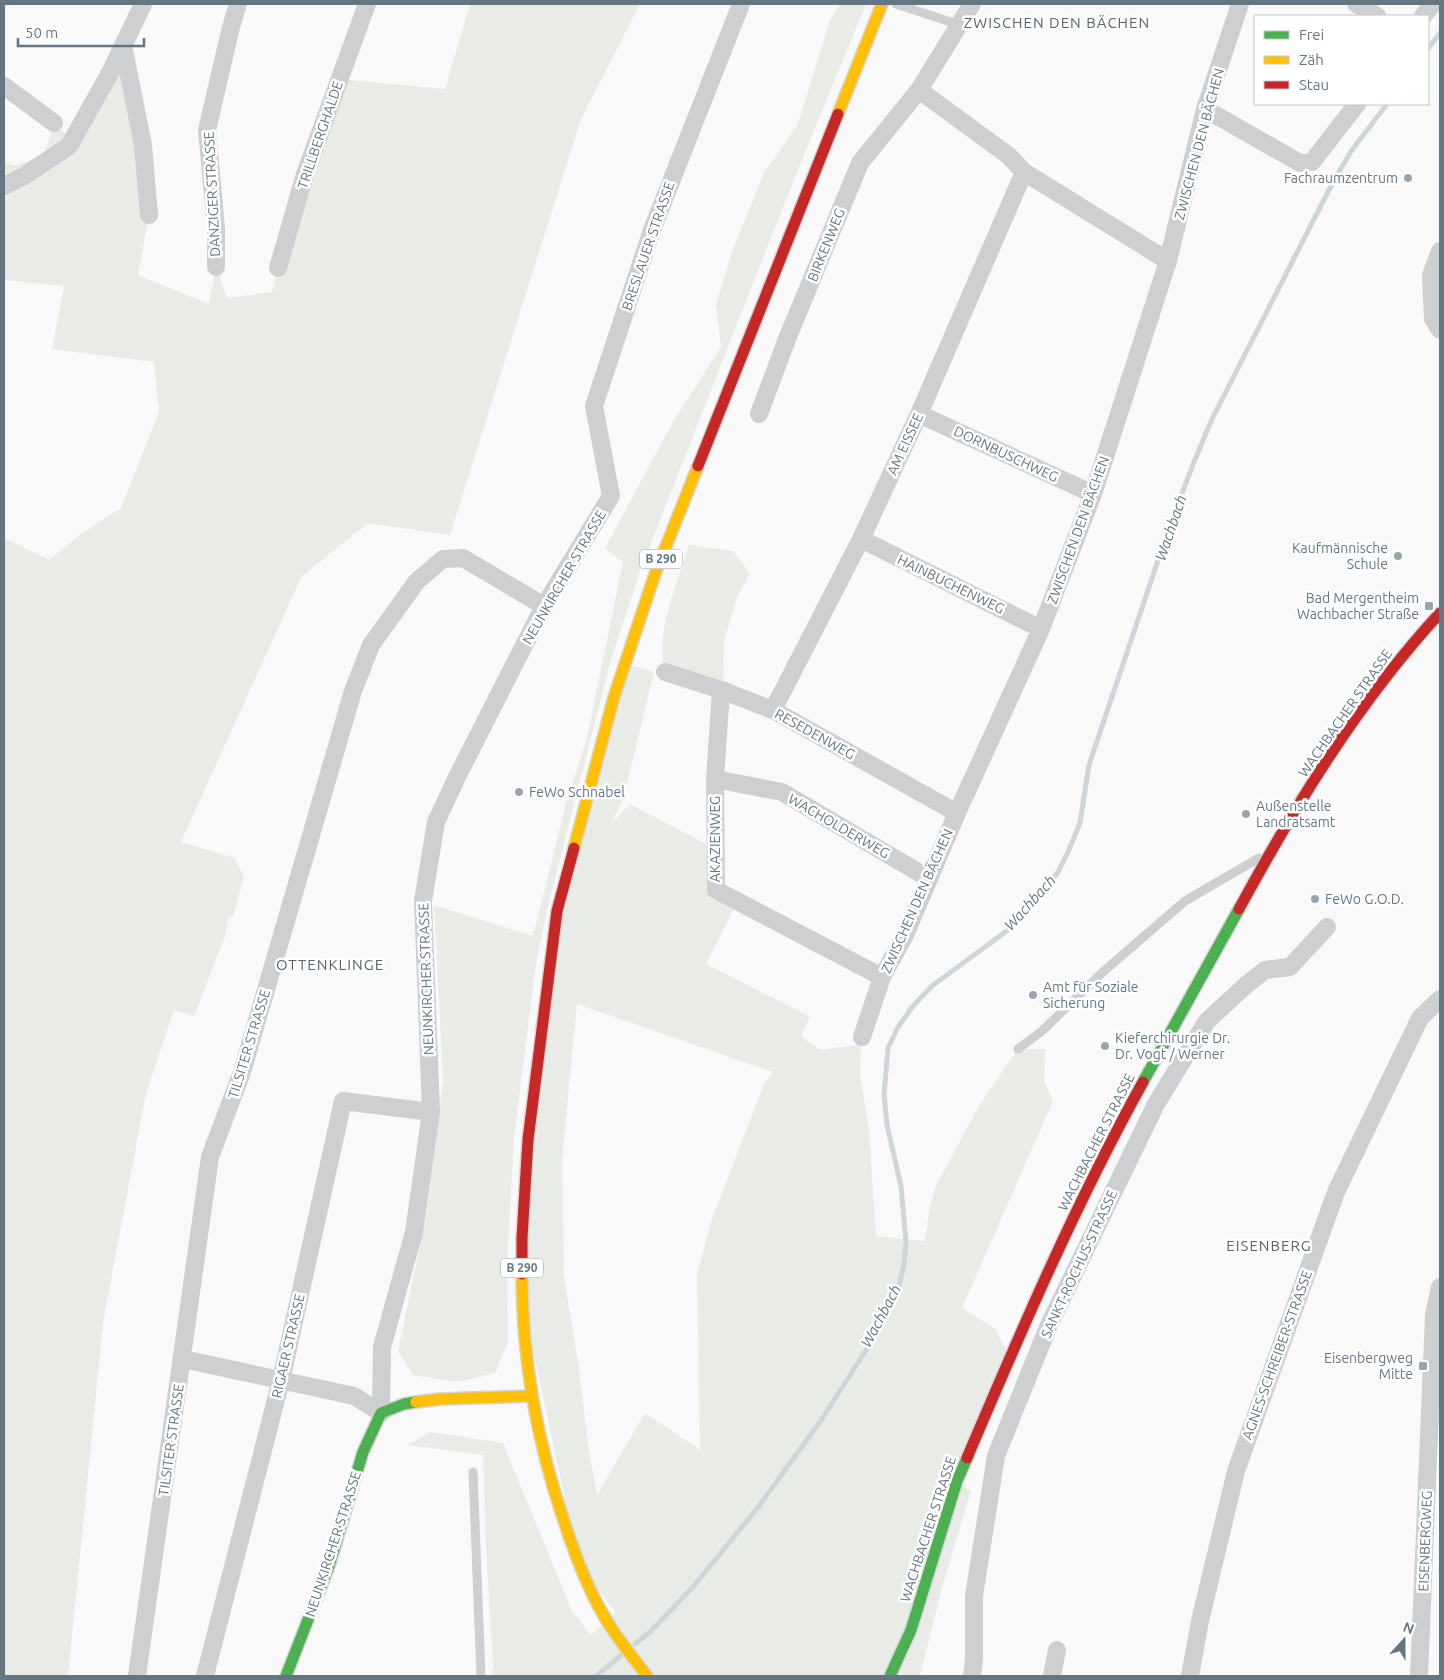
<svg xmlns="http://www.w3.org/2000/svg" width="1444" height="1680" font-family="Ubuntu,sans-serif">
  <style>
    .green { fill: #e8ebe6; fill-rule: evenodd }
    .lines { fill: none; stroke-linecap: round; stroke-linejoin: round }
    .stream { stroke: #ced6d9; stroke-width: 5 }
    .fast-casing { stroke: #d5d6d7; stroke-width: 14 }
    .slow-casing { stroke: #d5d6d7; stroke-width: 14 }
    .jam-casing { stroke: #d5d6d7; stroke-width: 14 }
    .lane { stroke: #cecfd0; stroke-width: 9 }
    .street { stroke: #cecfd0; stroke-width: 18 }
    .fast { stroke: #4caf50; stroke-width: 11 }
    .slow { stroke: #ffc107; stroke-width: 11 }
    .jam { stroke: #c62828; stroke-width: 11 }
    .poi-dot { fill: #99a4ac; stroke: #fff; stroke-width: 2 }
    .labels { text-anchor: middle; stroke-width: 5; stroke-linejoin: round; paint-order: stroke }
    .shield { fill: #fff; stroke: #939fa8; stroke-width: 1 }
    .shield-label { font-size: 12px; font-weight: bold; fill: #657683 }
    .street-label { font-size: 14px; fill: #657683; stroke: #fff }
    .poi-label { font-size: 14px; fill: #657683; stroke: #fff; text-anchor: start }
    .neighbourhood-label { font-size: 15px; letter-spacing: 1px; fill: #57646e; stroke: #fff }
    .water-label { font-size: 15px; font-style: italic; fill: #60757c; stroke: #fff }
  </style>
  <rect width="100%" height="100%" fill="#f9f9f9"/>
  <!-- green -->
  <path class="green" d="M 470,4 L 640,4 L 581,119 L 450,535 L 368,523 L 302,576 L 181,842 L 234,858 L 244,876 L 233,917 L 229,917 L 224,939 L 194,1016 L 174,1010 L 146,1093 L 103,1323 L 68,1676 L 4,1676 L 4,538 L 49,560 L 81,534 L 121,508 L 159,412 L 154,362 L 52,349 L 64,286 L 4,280 L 4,162 L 14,166 L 44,156 L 54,123 L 65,134 L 69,145 L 123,45 L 149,215 L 138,275 L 209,304 L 216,267 L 227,298 L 272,292 L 278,268 L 339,79 L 445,89 Z
    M 840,4 L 866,4 L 795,177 L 640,571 L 610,663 L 547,910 L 536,964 L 514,1137 L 507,1268 L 508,1342 L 495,1373 L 458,1382 L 413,1375 L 398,1351 L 426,1217 L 443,1081 L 434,905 L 533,936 L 566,803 L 587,738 L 623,562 L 605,548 L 673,422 L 721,347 L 716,304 L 733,249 L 764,173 L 798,124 L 830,20 Z
    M 689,545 L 733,551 L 750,574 L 737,597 L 724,641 L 723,685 L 665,672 C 654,634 678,583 689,545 Z
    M 625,664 L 654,672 L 623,800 L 610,825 L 630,804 L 710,846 L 716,890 L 738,901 L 706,964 L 810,1017 L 801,1036 L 820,1050 L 861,1044 L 860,1073 L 869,1130 L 876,1236 L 925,1241 L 929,1212 L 935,1187 L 979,1106 L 1018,1049 L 1045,1049 L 1044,1081 L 1053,1101 L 962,1308 L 995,1329 L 1010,1356 L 957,1481 L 971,1491 L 941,1591 L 920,1676 L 492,1676 L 493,1666 L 486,1546 L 483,1455 L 408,1445 L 431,1432 L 503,1443 L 572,1611 L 591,1635 L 616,1612 L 580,1569 L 522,1299 L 553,950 ZM 577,1004 L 773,1072 L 764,1084 L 712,1219 L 697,1274 L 700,1450 L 645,1413 L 597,1495 L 590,1458 L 579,1369 L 564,1276 L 562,1159 Z"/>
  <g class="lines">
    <!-- stream -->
    <path class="stream" d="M 1428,49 L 1440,33
      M 635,1644 L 650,1632 L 693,1587 L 759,1506 L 822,1419 L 868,1347 L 899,1286 L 904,1265 L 906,1242 L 901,1186 L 887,1125 L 884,1094 L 888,1048 L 898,1027 L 913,1006 L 932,986 L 1012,927 L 1040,897 L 1058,872 L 1068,852 L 1080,823 L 1089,765 L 1170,525 L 1194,462 L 1212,419 L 1334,180 L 1352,150 L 1387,104
      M 596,1676 L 623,1654"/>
    <!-- fast casing -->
    <g class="fast-casing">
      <path id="fast" d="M 1143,1082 L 1239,909
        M 286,1676 L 329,1566 L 363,1452 L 381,1413 L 404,1404 L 416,1402
        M 890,1676 L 911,1630 L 957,1481 L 967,1458"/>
    </g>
    <!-- slow casing -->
    <g class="slow-casing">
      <path id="slow" d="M 838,114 L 882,4
        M 574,848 L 614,697 L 655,574 L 698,466
        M 522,1274 C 522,1360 538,1446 566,1527 C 576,1557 587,1587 603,1614 C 615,1636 632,1656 647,1676
        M 416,1402 L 441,1399 L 532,1396"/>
    </g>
    <!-- jam casing -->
    <g class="jam-casing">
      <path id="jam" d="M 698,466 L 838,114
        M 1239,909 C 1296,804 1359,701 1440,613
        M 522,1274 L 522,1238 L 528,1140 L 557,911 L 574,848
        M 967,1458 C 1021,1331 1076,1203 1143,1082"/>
    </g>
    <!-- lane -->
    <path class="lane" d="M 896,4 L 960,25
      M 1018,1049 L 1042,1031 L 1104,971 L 1185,901 L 1259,858
      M 473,1472 L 481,1676"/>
    <!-- street -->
    <path class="street" d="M 1356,4 L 1377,16
      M 1423,16 L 1433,4
      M 123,45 L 143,145 L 149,215
      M 4,86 L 54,123
      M 919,90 L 1009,156 L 1024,172 L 1168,261
      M 1205,109 L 1300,163 L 1312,162 L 1357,104
      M 4,186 L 24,176 L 69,146 L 111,71 L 143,4
      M 1440,251 L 1431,275 L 1433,319 L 1440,330
      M 216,267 L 216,228 L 207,130 L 231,27 L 238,4
      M 278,268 L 305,174 L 367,4
      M 759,414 L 787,339 L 860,163 L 919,90 L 972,4
      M 919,414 L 1093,494
      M 861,539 L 1041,629
      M 665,672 L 721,690 L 773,710 L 957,813
      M 721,690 L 715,779 L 716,890 L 882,977
      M 773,710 L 861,539 L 919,414 L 1024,172
      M 715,779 L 782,792 L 928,878
      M 862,1037 L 882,977 L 905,935 L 957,813 L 1041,629 L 1093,494 L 1168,261 L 1205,109 L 1240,4
      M 183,1359 L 354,1396 L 381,1413
      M 381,1413 L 382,1347 L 414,1232 L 431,1112 L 423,901 L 436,822 L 457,777 L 544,606 L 611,496 L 594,406 L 652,230 L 741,4
      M 137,1676 L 210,1157 L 242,1072 L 353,691 L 371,645 L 417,581 L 443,559 L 463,558 L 544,606
      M 205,1676 L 281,1380 L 343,1101 L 431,1112
      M 972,1676 L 974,1660 L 974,1596 L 996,1456 L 1049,1325 L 1156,1104 L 1207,1021 L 1245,986 L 1265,970 L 1290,967 L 1327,927
      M 1052,1676 L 1057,1650
      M 1190,1676 L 1200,1621 L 1236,1471 L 1336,1192 L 1420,1018 L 1440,999
      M 1419,1676 L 1434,1315 L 1440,1287"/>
    <!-- fast -->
    <use href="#fast" class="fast"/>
    <!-- slow -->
    <use href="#slow" class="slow"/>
    <!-- jam -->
    <use href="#jam" class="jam"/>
  </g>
  <!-- markers -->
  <g class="poi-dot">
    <circle cx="1408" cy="178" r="5"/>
    <circle cx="1398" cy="556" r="5"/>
    <rect x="1424" y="601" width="10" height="10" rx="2.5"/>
    <circle cx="519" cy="792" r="5"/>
    <circle cx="1246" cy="814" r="5"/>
    <circle cx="1315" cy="899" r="5"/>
    <circle cx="1033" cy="995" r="5"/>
    <circle cx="1105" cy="1046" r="5"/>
    <rect x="1418" y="1361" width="10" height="10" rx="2.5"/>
  </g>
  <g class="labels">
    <!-- shield labels -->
    <g class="shield">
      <rect x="640" y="549.5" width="42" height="19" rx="4"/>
      <rect x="501" y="1258.5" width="42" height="19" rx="4"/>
    </g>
    <g class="shield-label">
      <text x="661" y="563">B 290</text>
      <text x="522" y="1272">B 290</text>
    </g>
    <!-- street labels -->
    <g class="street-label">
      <text transform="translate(320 135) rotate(-71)" y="5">TRILLBERGHALDE</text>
      <text transform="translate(1199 144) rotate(-75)" y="5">ZWISCHEN DEN BÄCHEN</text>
      <text transform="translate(212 194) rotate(-93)" y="5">DANZIGER STRASSE</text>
      <text transform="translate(826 245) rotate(-68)" y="5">BIRKENWEG</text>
      <text transform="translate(648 246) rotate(-71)" y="5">BRESLAUER STRASSE</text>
      <text transform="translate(905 444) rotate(-65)" y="5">AM EISSEE</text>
      <text transform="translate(1006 454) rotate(25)" y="5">DORNBUSCHWEG</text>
      <text transform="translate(1078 530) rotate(-70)" y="5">ZWISCHEN DEN BÄCHEN</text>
      <text transform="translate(564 577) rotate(-60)" y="5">NEUNKIRCHER STRASSE</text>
      <text transform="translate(951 584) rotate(26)" y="5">HAINBUCHENWEG</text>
      <text transform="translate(1345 713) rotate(-55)" y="5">WACHBACHER STRASSE</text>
      <text transform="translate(815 734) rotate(29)" y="5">RESEDENWEG</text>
      <text transform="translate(839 826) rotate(30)" y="5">WACHOLDERWEG</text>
      <text transform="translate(715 839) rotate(-90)" y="5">AKAZIENWEG</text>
      <text transform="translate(917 901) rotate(-66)" y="5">ZWISCHEN DEN BÄCHEN</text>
      <text transform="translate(426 979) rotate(-92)" y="5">NEUNKIRCHER STRASSE</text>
      <text transform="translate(249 1044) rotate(-73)" y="5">TILSITER STRASSE</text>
      <text transform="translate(1096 1142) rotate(-63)" y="5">WACHBACHER STRASSE</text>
      <text transform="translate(1079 1264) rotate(-65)" y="5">SANKT-ROCHUS-STRASSE</text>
      <text transform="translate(288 1346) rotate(-77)" y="5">RIGAER STRASSE</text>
      <text transform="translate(1277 1355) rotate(-70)" y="5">AGNES-SCHREIBER-STRASSE</text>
      <text transform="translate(171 1440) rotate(-82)" y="5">TILSITER STRASSE</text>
      <text transform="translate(928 1529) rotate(-72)" y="5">WACHBACHER STRASSE</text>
      <text transform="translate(1425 1541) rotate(-88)" y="5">EISENBERGWEG</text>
      <text transform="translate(333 1544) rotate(-72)" y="5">NEUNKIRCHER STRASSE</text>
    </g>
    <!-- poi labels -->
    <g class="poi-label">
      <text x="1398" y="183" text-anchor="end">Fachraumzentrum</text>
      <text x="1388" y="553" text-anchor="end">Kaufmännische<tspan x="1388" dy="16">Schule</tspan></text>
      <text x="1419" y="603" text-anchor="end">Bad Mergentheim<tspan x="1419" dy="16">Wachbacher Straße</tspan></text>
      <text x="529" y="797">FeWo Schnabel</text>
      <text x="1256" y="811">Außenstelle<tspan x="1256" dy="16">Landratsamt</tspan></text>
      <text x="1325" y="904">FeWo G.O.D.</text>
      <text x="1043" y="992">Amt für Soziale<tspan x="1043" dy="16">Sicherung</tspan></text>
      <text x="1115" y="1043">Kieferchirurgie Dr.<tspan x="1115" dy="16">Dr. Vogt / Werner</tspan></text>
      <text x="1413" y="1363" text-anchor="end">Eisenbergweg<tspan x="1413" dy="16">Mitte</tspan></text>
    </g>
    <!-- neighbourhood labels -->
    <g class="neighbourhood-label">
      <text x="1057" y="28">ZWISCHEN DEN BÄCHEN</text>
      <text x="330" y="970">OTTENKLINGE</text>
      <text x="1269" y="1251">EISENBERG</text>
    </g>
    <!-- water labels -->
    <g class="water-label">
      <text transform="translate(1171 528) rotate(-71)" y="5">Wachbach</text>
      <text transform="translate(1030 903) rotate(-48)" y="5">Wachbach</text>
      <text transform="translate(881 1316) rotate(-62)" y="5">Wachbach</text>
    </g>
  </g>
  <!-- border -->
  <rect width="1444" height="1680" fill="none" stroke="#657683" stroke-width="10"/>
  <!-- legend -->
  <rect x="1254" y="15" width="175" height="90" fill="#ffffff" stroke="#c1c8cd"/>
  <rect x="1264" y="31" width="25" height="8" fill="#4caf50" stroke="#c1c8cd"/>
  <text x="1299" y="40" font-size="15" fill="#657683">Frei</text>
  <rect x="1264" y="56" width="25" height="8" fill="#ffc107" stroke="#c1c8cd"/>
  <text x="1299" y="65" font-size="15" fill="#657683">Zäh</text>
  <rect x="1264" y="81" width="25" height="8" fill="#c62828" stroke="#c1c8cd"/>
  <text x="1299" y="90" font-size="15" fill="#657683">Stau</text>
  <!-- north arrow -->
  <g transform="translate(1404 1640) rotate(21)" stroke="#ffffff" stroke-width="4" paint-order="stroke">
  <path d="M0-4L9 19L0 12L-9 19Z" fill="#657683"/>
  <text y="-8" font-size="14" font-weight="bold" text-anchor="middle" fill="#657683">N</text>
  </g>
  <!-- scale -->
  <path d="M18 38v8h126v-8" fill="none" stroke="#657683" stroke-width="2.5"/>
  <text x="25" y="38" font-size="15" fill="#657683" stroke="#ffffff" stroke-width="4" paint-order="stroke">50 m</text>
</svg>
